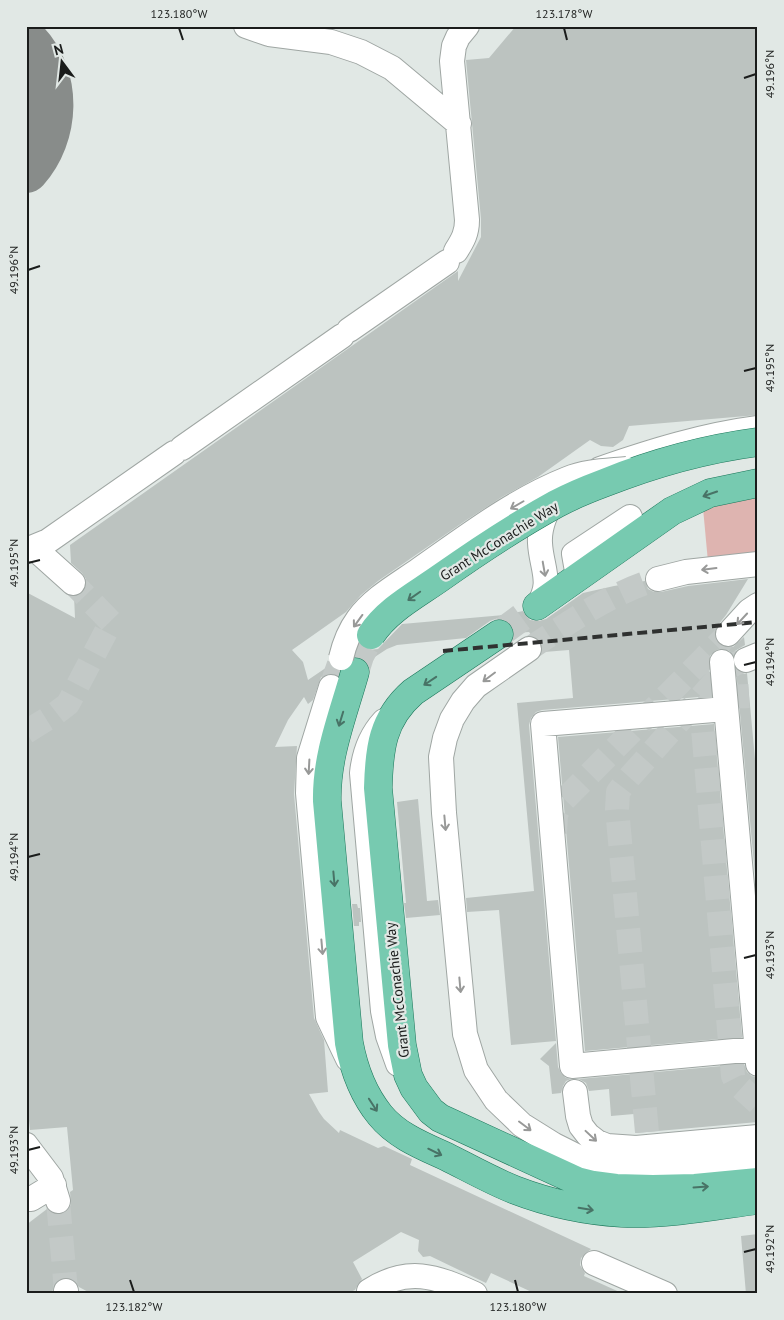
<svg xmlns="http://www.w3.org/2000/svg" width="784" height="1320" font-family="'PT Sans',sans-serif">
  <style>
    .green { fill: #deb4b0 }
    .lines { fill: none; stroke-linecap: round; stroke-linejoin: round }
    .taxiway { stroke: #888c8a; stroke-width: 46 }
    .building { fill: #bcc3c0 }
    .minor-tunnel { stroke: #c3c9c7; stroke-width: 24; stroke-dasharray: 24 12; stroke-linecap: butt }
    .major-tunnel { stroke: #c3c9c7; stroke-width: 28; stroke-dasharray: 28 14; stroke-linecap: butt }
    .minor-casing { stroke: #9fa6a3; stroke-width: 26 }
    .major-casing { stroke: #1c765a; stroke-width: 29 }
    .minor { stroke: #fff; stroke-width: 24 }
    .major { stroke: #77cab0; stroke-width: 28 }
    .rail { stroke: #2f3130; stroke-width: 4; stroke-dasharray: 10 5; stroke-linecap: butt }
    .minor-bridge-casing { stroke: #9fa6a3; stroke-width: 26; stroke-linecap: butt }
    .major-bridge-casing { stroke: #1c765a; stroke-width: 29; stroke-linecap: butt }
    .minor-bridge { stroke: #fff; stroke-width: 24 }
    .major-bridge { stroke: #77cab0; stroke-width: 28 }
    .oneway { stroke: #487366 }
    .oneway2 { stroke: #989998 }
    .ticks { fill: none; stroke: #1a1c1b; stroke-width: 2 }
    .labels { text-anchor: middle; stroke-width: 4.5; stroke-linejoin: round; paint-order: stroke }
    .street-label { font-size: 14px; fill: #1a1c1b; stroke: #e1e8e5 }
    .neatline { fill: none; stroke: #1a1c1b; stroke-width: 2 }
    .ticks-label { font-size: 12px; text-anchor: middle; fill: #1a1c1b }
  </style>
  <rect width="100%" height="100%" fill="#e1e8e5"/>
  <!-- green -->
  <path class="green" d="M 758,494 L 758,557 L 708,562 L 703,508 Z"/>
  <g class="lines">
    <!-- taxiway -->
    <path class="taxiway" d="M 26,42 C 60,78 57,135 26,170"/>
  </g>
  <!-- building -->
  <path class="building" d="M 516,26 L 758,26 L 758,415 L 629,426 L 623,440 L 613,447 L 601,446 L 590,440 L 538,477 L 502,497 L 465,521 L 378,581 L 361,595 L 346,612 L 292,650 L 303,662 L 308,680 L 330,665 L 332,668 L 339,671 L 338,675 L 328,674 L 321,677 L 313,700 L 308,704 L 304,697 L 288,720 L 275,747 L 297,746 L 294,794 L 314,1018 L 324,1040 L 328,1092 L 309,1094 L 319,1112 L 324,1119 L 339,1133 L 340,1130 L 378,1148 L 384,1146 L 412,1159 L 410,1165 L 591,1249 L 581,1258 L 580,1265 L 585,1273 L 584,1276 L 624,1294 L 536,1294 L 491,1273 L 486,1283 L 430,1256 L 423,1257 L 418,1251 L 419,1240 L 401,1232 L 353,1262 L 362,1279 L 358,1284 L 355,1290 L 346,1294 L 92,1294 L 79,1287 L 73,1279 L 66,1277 L 60,1279 L 54,1284 L 52,1294 L 26,1294 L 26,1225 L 47,1209 L 55,1214 L 62,1214 L 68,1211 L 71,1204 L 70,1192 L 73,1190 L 67,1127 L 30,1130 L 26,1093 L 26,592 L 75,618 L 74,596 L 84,592 L 86,586 L 86,579 L 82,573 L 71,563 L 70,545 L 458,271 L 458,281 L 481,237 L 481,219 L 466,60 L 489,58 Z
    M 748,579 L 726,615 L 718,625 L 715,632 L 715,639 L 719,644 L 725,647 L 733,647 L 744,637 L 745,645 L 735,651 L 734,655 L 728,650 L 721,648 L 715,651 L 710,656 L 708,663 L 711,696 L 542,710 L 536,712 L 531,718 L 529,725 L 556,1041 L 511,1045 L 499,910 L 467,912 L 466,898 L 534,891 L 517,703 L 573,698 L 569,650 L 544,652 L 540,642 L 535,637 L 532,636 L 529,632 L 515,633 L 512,625 L 506,620 L 498,618 L 490,621 L 466,638 L 397,645 L 387,649 L 367,662 L 360,657 L 355,657 L 360,645 L 369,650 L 378,649 L 402,624 L 504,615 L 523,611 L 530,620 L 539,621 L 546,619 L 583,593 L 614,586 L 645,581 L 648,589 L 654,592 L 661,592 L 688,586 Z
    M 736,670 L 744,674 L 747,673 L 758,791 L 758,907 Z
    M 714,724 L 742,1037 L 585,1051 L 558,737 Z
    M 418,799 L 427,901 L 438,900 L 440,915 L 406,918 L 404,903 L 406,903 L 397,802 Z
    M 352,904 L 357,904 L 358,908 L 360,908 L 361,922 L 359,922 L 359,926 L 354,926 Z
    M 556,1043 L 558,1067 L 561,1073 L 566,1078 L 571,1079 L 566,1081 L 563,1086 L 561,1093 L 552,1094 L 549,1066 L 540,1059 Z
    M 744,1064 L 747,1072 L 752,1076 L 758,1078 L 758,1122 L 636,1133 L 634,1114 L 611,1116 L 609,1089 L 589,1091 L 586,1083 L 579,1079 Z
    M 758,1234 L 758,1294 L 746,1294 L 741,1236 Z"/>
  <g class="lines">
    <!-- minor-tunnel -->
    <path class="minor-tunnel" d="M 529,649 C 570,622 610,593 658,579
      M 331,687 L 341,658
      M 749,696 C 731,697 706,694 702,717 L 733,1076 L 737,1084 L 758,1103
      M 26,732 L 55,714 L 68,704 L 111,622 L 73,583
      M 555,833 L 556,814 L 564,800 L 728,634
      M 647,1132 L 617,809 L 618,792 L 627,780 L 726,669 L 735,664 L 746,660
      M 58,1201 L 66,1291"/>
    <!-- major-tunnel -->
    <path class="major-tunnel" d="M 499,634 L 537,606
      M 355,672 L 360,656 L 371,635"/>
    <!-- minor casing -->
    <g class="minor-casing">
      <path id="minor" d="M 246,26 L 269,34 L 331,42 L 361,52 L 392,68 L 459,124
        M 456,251 C 463,240 467,233 467,220 L 452,61 L 454,46 L 458,37 L 467,26
        M 349,330 L 447,262
        M 182,448 L 342,336
        M 600,469 C 652,451 704,435 758,428
        M 34,548 L 73,583
        M 26,550 L 48,541 L 174,453
        M 578,577 L 574,554 L 630,517
        M 658,579 L 686,572 L 758,564
        M 537,606 C 554,584 541,567 540,543 C 539,528 546,511 554,499
        M 728,634 L 749,611 L 758,605
        M 529,649 L 476,686 L 463,701 L 452,719 L 445,738 L 441,757 L 444,813 L 465,1034 L 476,1070 L 496,1100 L 522,1125 L 554,1145 L 576,1156 L 596,1163 L 633,1168 L 758,1158
        M 746,660 L 758,655
        M 722,662 L 758,1064
        M 331,687 L 309,758 L 308,793 L 328,1017 L 348,1059
        M 726,709 L 543,724 L 572,1066 L 756,1049
        M 384,721 C 371,735 364,754 362,773 L 383,1011 L 388,1036 L 398,1064
        M 575,1092 L 578,1116 L 581,1126 L 588,1135 L 597,1142 L 607,1146 L 636,1148 L 758,1137
        M 26,1145 L 51,1178 L 58,1201
        M 31,1199 L 54,1185
        M 594,1263 L 665,1294
        M 66,1291 L 66,1294
        M 369,1291 C 408,1266 435,1276 475,1294"/>
    </g>
    <!-- major casing -->
    <g class="major-casing">
      <path id="major" d="M 537,606 L 672,511 L 710,493 L 758,483
        M 499,634 L 413,692 C 382,719 379,749 378,788 L 402,1045 L 408,1075 L 414,1088 L 431,1111 L 440,1118 L 577,1181 L 593,1185 L 616,1188 L 653,1189 L 695,1188 L 758,1182
        M 355,672 C 343,715 326,756 327,801 L 349,1043 C 354,1070 363,1094 380,1115 C 397,1136 423,1146 447,1157 C 469,1168 492,1181 515,1190 C 549,1203 586,1211 622,1213 C 667,1215 713,1206 758,1200"/>
    </g>
    <!-- minor -->
    <use href="#minor" class="minor"/>
    <!-- major -->
    <use href="#major" class="major"/>
    <!-- rail -->
    <path class="rail" d="M 443,651 L 758,622"/>
    <!-- minor-bridge casing -->
    <g class="minor-bridge-casing">
      <path id="minor-bridge" d="M 341,658 C 344,645 350,630 358,619 C 373,598 399,584 420,569 C 466,537 514,500 567,479 C 586,471 607,471 627,469"/>
    </g>
    <!-- major-bridge casing -->
    <g class="major-bridge-casing">
      <path id="major-bridge" d="M 371,635 C 387,610 416,595 440,578 C 478,551 516,526 556,504 C 571,496 588,489 604,483 C 654,463 705,449 758,442"/>
    </g>
    <!-- minor-bridge -->
    <use href="#minor-bridge" class="minor-bridge"/>
    <!-- major-bridge -->
    <use href="#major-bridge" class="major-bridge"/>
  </g>
  <!-- one-way arrows -->
  <defs><path id="oneway-shaft" d="M-6 0H5M1.5-3L5.5 0L1.5 3" fill="none" stroke-width="1.6" stroke-linecap="round" stroke-linejoin="round" transform="scale(1.25)"/></defs>
  <g class="oneway">
    <use href="#oneway-shaft" transform="translate(710 494) rotate(161)"/>
    <use href="#oneway-shaft" transform="translate(414 596) rotate(145)"/>
    <use href="#oneway-shaft" transform="translate(430 681) rotate(146)"/>
    <use href="#oneway-shaft" transform="translate(341 719) rotate(107)"/>
    <use href="#oneway-shaft" transform="translate(334 879) rotate(85)"/>
    <use href="#oneway-shaft" transform="translate(373 1105) rotate(57)"/>
    <use href="#oneway-shaft" transform="translate(435 1152) rotate(26)"/>
    <use href="#oneway-shaft" transform="translate(701 1187) rotate(-4)"/>
    <use href="#oneway-shaft" transform="translate(586 1209) rotate(9)"/>
  </g>
  <g class="oneway2">
    <use href="#oneway-shaft" transform="translate(517 505) rotate(150)"/>
    <use href="#oneway-shaft" transform="translate(544 569) rotate(80)"/>
    <use href="#oneway-shaft" transform="translate(709 569) rotate(173)"/>
    <use href="#oneway-shaft" transform="translate(742 619) rotate(133)"/>
    <use href="#oneway-shaft" transform="translate(358 621) rotate(126)"/>
    <use href="#oneway-shaft" transform="translate(489 677) rotate(143)"/>
    <use href="#oneway-shaft" transform="translate(309 767) rotate(93)"/>
    <use href="#oneway-shaft" transform="translate(445 823) rotate(85)"/>
    <use href="#oneway-shaft" transform="translate(322 947) rotate(85)"/>
    <use href="#oneway-shaft" transform="translate(460 985) rotate(85)"/>
    <use href="#oneway-shaft" transform="translate(525 1126) rotate(37)"/>
    <use href="#oneway-shaft" transform="translate(591 1136) rotate(43)"/>
  </g>
  <!-- ticks -->
  <path class="ticks" d="M 179,28 L 183,40M 564,28 L 567,40M 744,78 L 756,74M 28,270 L 40,266M 744,371 L 756,368M 28,563 L 40,560M 744,665 L 756,662M 28,857 L 40,854M 744,958 L 756,955M 28,1150 L 40,1147M 744,1252 L 756,1249M 130,1280 L 134,1292M 515,1280 L 518,1292"/>
  <g class="labels">
    <!-- street labels -->
    <g class="street-label">
      <text transform="translate(499 541) rotate(-32)" y="5">Grant McConachie Way</text>
      <text transform="translate(397 990) rotate(-96)" y="5">Grant McConachie Way</text>
    </g>
  </g>
  <!-- border -->
  <rect width="784" height="1320" fill="none" stroke="#e1e8e5" stroke-width="55"/>
  <!-- north arrow -->
  <g transform="translate(62 62) rotate(345)" stroke="#e1e8e5" stroke-width="4" paint-order="stroke">
  <path d="M0-4L9 19L0 12L-9 19Z" fill="#1a1c1b"/>
  <text y="-8" font-size="14" font-weight="bold" text-anchor="middle" fill="#1a1c1b">N</text>
  </g>
  <rect x="28" y="28" width="728" height="1264" class="neatline"/>
  <g class="ticks-label">
    <text x="179" y="18">123.180°W</text>
    <text x="564" y="18">123.178°W</text>
    <text transform="translate(770 74) rotate(-90)" y="4">49.196°N</text>
    <text transform="translate(14 270) rotate(-90)" y="4">49.196°N</text>
    <text transform="translate(770 368) rotate(-90)" y="4">49.195°N</text>
    <text transform="translate(14 563) rotate(-90)" y="4">49.195°N</text>
    <text transform="translate(770 662) rotate(-90)" y="4">49.194°N</text>
    <text transform="translate(14 857) rotate(-90)" y="4">49.194°N</text>
    <text transform="translate(770 955) rotate(-90)" y="4">49.193°N</text>
    <text transform="translate(14 1150) rotate(-90)" y="4">49.193°N</text>
    <text transform="translate(770 1249) rotate(-90)" y="4">49.192°N</text>
    <text x="134" y="1311">123.182°W</text>
    <text x="518" y="1311">123.180°W</text>
  </g>
</svg>
